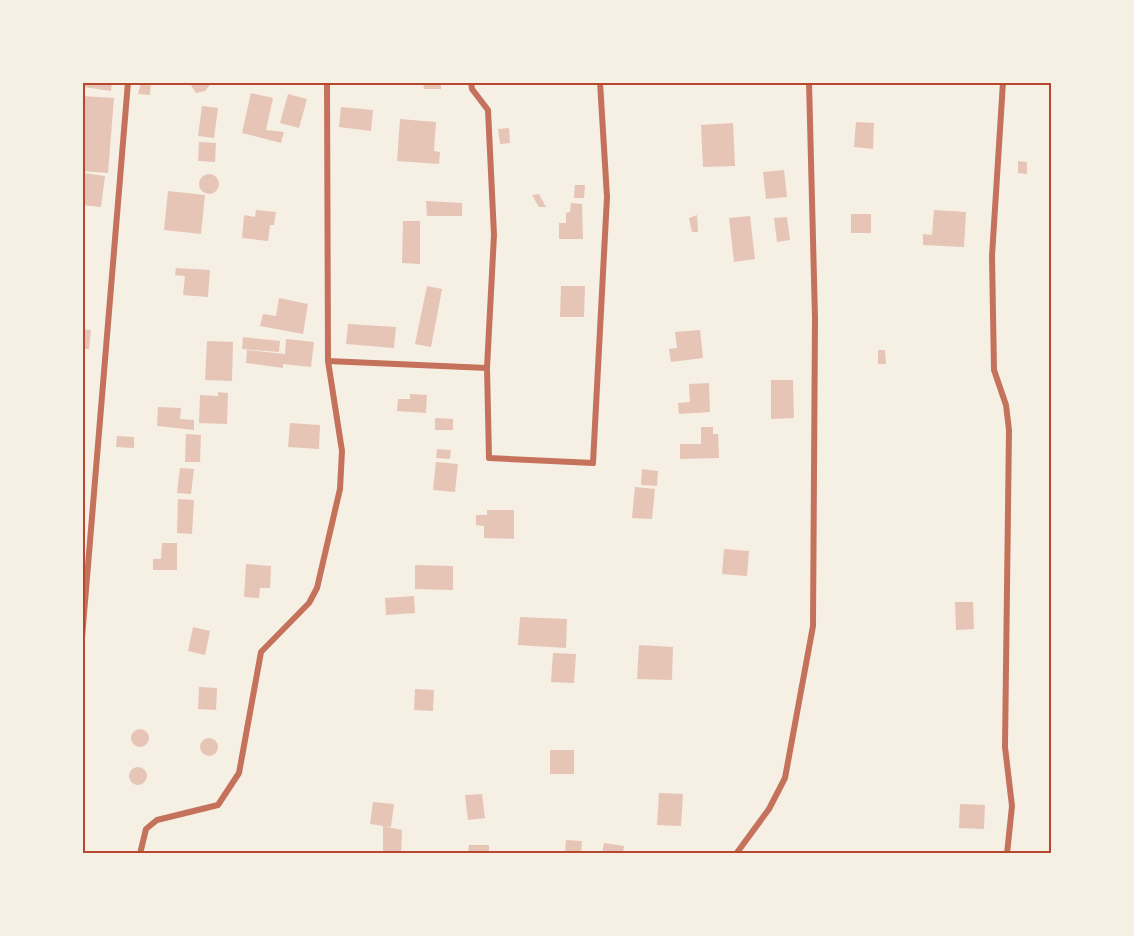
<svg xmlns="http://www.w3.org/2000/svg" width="1134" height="936" font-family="'Source Serif 4',serif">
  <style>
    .building { fill: #e6c5b7 }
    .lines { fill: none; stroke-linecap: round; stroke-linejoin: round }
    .minor { stroke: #c5725c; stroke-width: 6 }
    .neatline { fill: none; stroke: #b5482f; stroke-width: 2 }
  </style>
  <rect width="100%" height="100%" fill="#f6efe4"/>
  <!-- building -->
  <path class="building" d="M 85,82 L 112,82 L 111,91 L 84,87 Z
    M 141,82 L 151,82 L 150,95 L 138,94 Z
    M 189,82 L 209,82 L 209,86 L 205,91 L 196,93 Z
    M 423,82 L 441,82 L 441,89 L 424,89 Z
    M 251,93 L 273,98 L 266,130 L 284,132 L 281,143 L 242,133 Z
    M 288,94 L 307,99 L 299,128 L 280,123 Z
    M 82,96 L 114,98 L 108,173 L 82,171 Z
    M 202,106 L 218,108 L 214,138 L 198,136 Z
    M 341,107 L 373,110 L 371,131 L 339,127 Z
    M 400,119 L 436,122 L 434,151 L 440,152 L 439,164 L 397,161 Z
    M 856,122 L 874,123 L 873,149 L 854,147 Z
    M 733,123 L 735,166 L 703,167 L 701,125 Z
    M 509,128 L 510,143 L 500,144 L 498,129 Z
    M 199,142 L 216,143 L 215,162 L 198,161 Z
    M 1018,161 L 1027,162 L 1027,174 L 1018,173 Z
    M 784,170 L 787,197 L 766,199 L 763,172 Z
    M 84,173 L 105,176 L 101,207 L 82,205 Z
    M199 184a10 10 0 1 1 20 0a10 10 0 1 1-20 0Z
    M 575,185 L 585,185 L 584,198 L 574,198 Z
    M 168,191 L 205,195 L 201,234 L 164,230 Z
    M 539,194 L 546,207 L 539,207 L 532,195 Z
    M 426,201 L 462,203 L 462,216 L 427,216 Z
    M 571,203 L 582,204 L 583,239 L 559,239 L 559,223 L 566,223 L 566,213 L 570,212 Z
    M 256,210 L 276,212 L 274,225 L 270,225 L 268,241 L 242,238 L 244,215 L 255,217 Z
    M 934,210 L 966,212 L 964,247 L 923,245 L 923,234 L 932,235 Z
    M 851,214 L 871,214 L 871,233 L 851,233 Z
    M 697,215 L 698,232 L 692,232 L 689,218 Z
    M 750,216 L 755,259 L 734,262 L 729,218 Z
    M 787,217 L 790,240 L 777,242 L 774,218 Z
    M 403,221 L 420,221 L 420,264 L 402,263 Z
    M 176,268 L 210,270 L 208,297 L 183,295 L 185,276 L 175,275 Z
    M 427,286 L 442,289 L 431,347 L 415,344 Z
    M 561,286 L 585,286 L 584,317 L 560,317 Z
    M 279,298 L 308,304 L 303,334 L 260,326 L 263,314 L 276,316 Z
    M 348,324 L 396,327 L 394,348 L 346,344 Z
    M 82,329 L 91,330 L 89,349 L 82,349 Z
    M 700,330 L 703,358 L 671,362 L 669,349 L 677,348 L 675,332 Z
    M 243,337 L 280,341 L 279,352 L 242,349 Z
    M 286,339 L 314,342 L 311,367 L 283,364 L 283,368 L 246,363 L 247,350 L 285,354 Z
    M 207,341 L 233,342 L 232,381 L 205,380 Z
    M 878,350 L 885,350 L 886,364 L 878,364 Z
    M 771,380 L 793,380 L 794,418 L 771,419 Z
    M 709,383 L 710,412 L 679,414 L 678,403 L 690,402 L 689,384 Z
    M 218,392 L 228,393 L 227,424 L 199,423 L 200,395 L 218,396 Z
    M 410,394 L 427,395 L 426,413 L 397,411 L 398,399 L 410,399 Z
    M 158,407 L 181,408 L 180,419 L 194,420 L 194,430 L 157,426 Z
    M 435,418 L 453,419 L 453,430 L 435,430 Z
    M 290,423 L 320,425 L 319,449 L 288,447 Z
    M 701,427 L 713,427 L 713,434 L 718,434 L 719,458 L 680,459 L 680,444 L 701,444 Z
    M 186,434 L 201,435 L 200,462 L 185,462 Z
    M 117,436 L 134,437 L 134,448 L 116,447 Z
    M 437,449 L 451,450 L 450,459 L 436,458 Z
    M 436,462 L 458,464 L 455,492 L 433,490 Z
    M 180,468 L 194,469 L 191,494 L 177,493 Z
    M 642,469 L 658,471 L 657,486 L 641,485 Z
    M 635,487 L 655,489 L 652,519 L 632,518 Z
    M 178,499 L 194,500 L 192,534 L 177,533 Z
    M 487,510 L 514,510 L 514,539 L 484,538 L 484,526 L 476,525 L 476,515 L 487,515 Z
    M 162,543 L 177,543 L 177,570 L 153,570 L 153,559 L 161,559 Z
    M 724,549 L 749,551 L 747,576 L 722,574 Z
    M 246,564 L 271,566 L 270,588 L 260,588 L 259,598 L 244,597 Z
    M 415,565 L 453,566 L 453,590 L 415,589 Z
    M 414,596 L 415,613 L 386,615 L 385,598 Z
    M 955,602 L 973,602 L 974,629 L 956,630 Z
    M 520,617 L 567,619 L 566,648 L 518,645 Z
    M 193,627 L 210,631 L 205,655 L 188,651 Z
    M 639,645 L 673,647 L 672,680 L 637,679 Z
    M 553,653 L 576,654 L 574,683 L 551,682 Z
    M 199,687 L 217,688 L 216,710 L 198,709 Z
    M 415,689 L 434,690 L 433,711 L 414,710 Z
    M131 738a9 9 0 1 1 18 0a9 9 0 1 1-18 0Z
    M200 747a9 9 0 1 1 18 0a9 9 0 1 1-18 0Z
    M 550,750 L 574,750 L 574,774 L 550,774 Z
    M129 776a9 9 0 1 1 18 0a9 9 0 1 1-18 0Z
    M 659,793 L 683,794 L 681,826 L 657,825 Z
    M 482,794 L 485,818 L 468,820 L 465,795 Z
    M 373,802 L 394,804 L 391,827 L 370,824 Z
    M 960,804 L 985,805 L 984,829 L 959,828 Z
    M 383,826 L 402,830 L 401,854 L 383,854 Z
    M 566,840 L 582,841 L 581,854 L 565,854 Z
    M 604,843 L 624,846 L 623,854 L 602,854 Z
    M 469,845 L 489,845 L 489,854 L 468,854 Z"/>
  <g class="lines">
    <!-- minor -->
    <path class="minor" d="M 327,82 L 328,361 L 487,368
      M 471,82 L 472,89 L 488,110 L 494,235 L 487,368 L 489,458 L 593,463 L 607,197 L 600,82
      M 1003,82 L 992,256 L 994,370 L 1006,405 L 1009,430 L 1005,747 L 1012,806 L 1007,854
      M 82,638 L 128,82
      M 140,854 L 146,829 L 157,820 L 218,805 L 239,773 L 261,652 L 309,603 L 317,588 L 340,489 L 342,451 L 328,361
      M 736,854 L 769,809 L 785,778 L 813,626 L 815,318 L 809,82"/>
  </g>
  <!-- border -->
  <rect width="1134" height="936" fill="none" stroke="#f6efe4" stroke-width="168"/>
  <rect x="84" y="84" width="966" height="768" class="neatline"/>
</svg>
